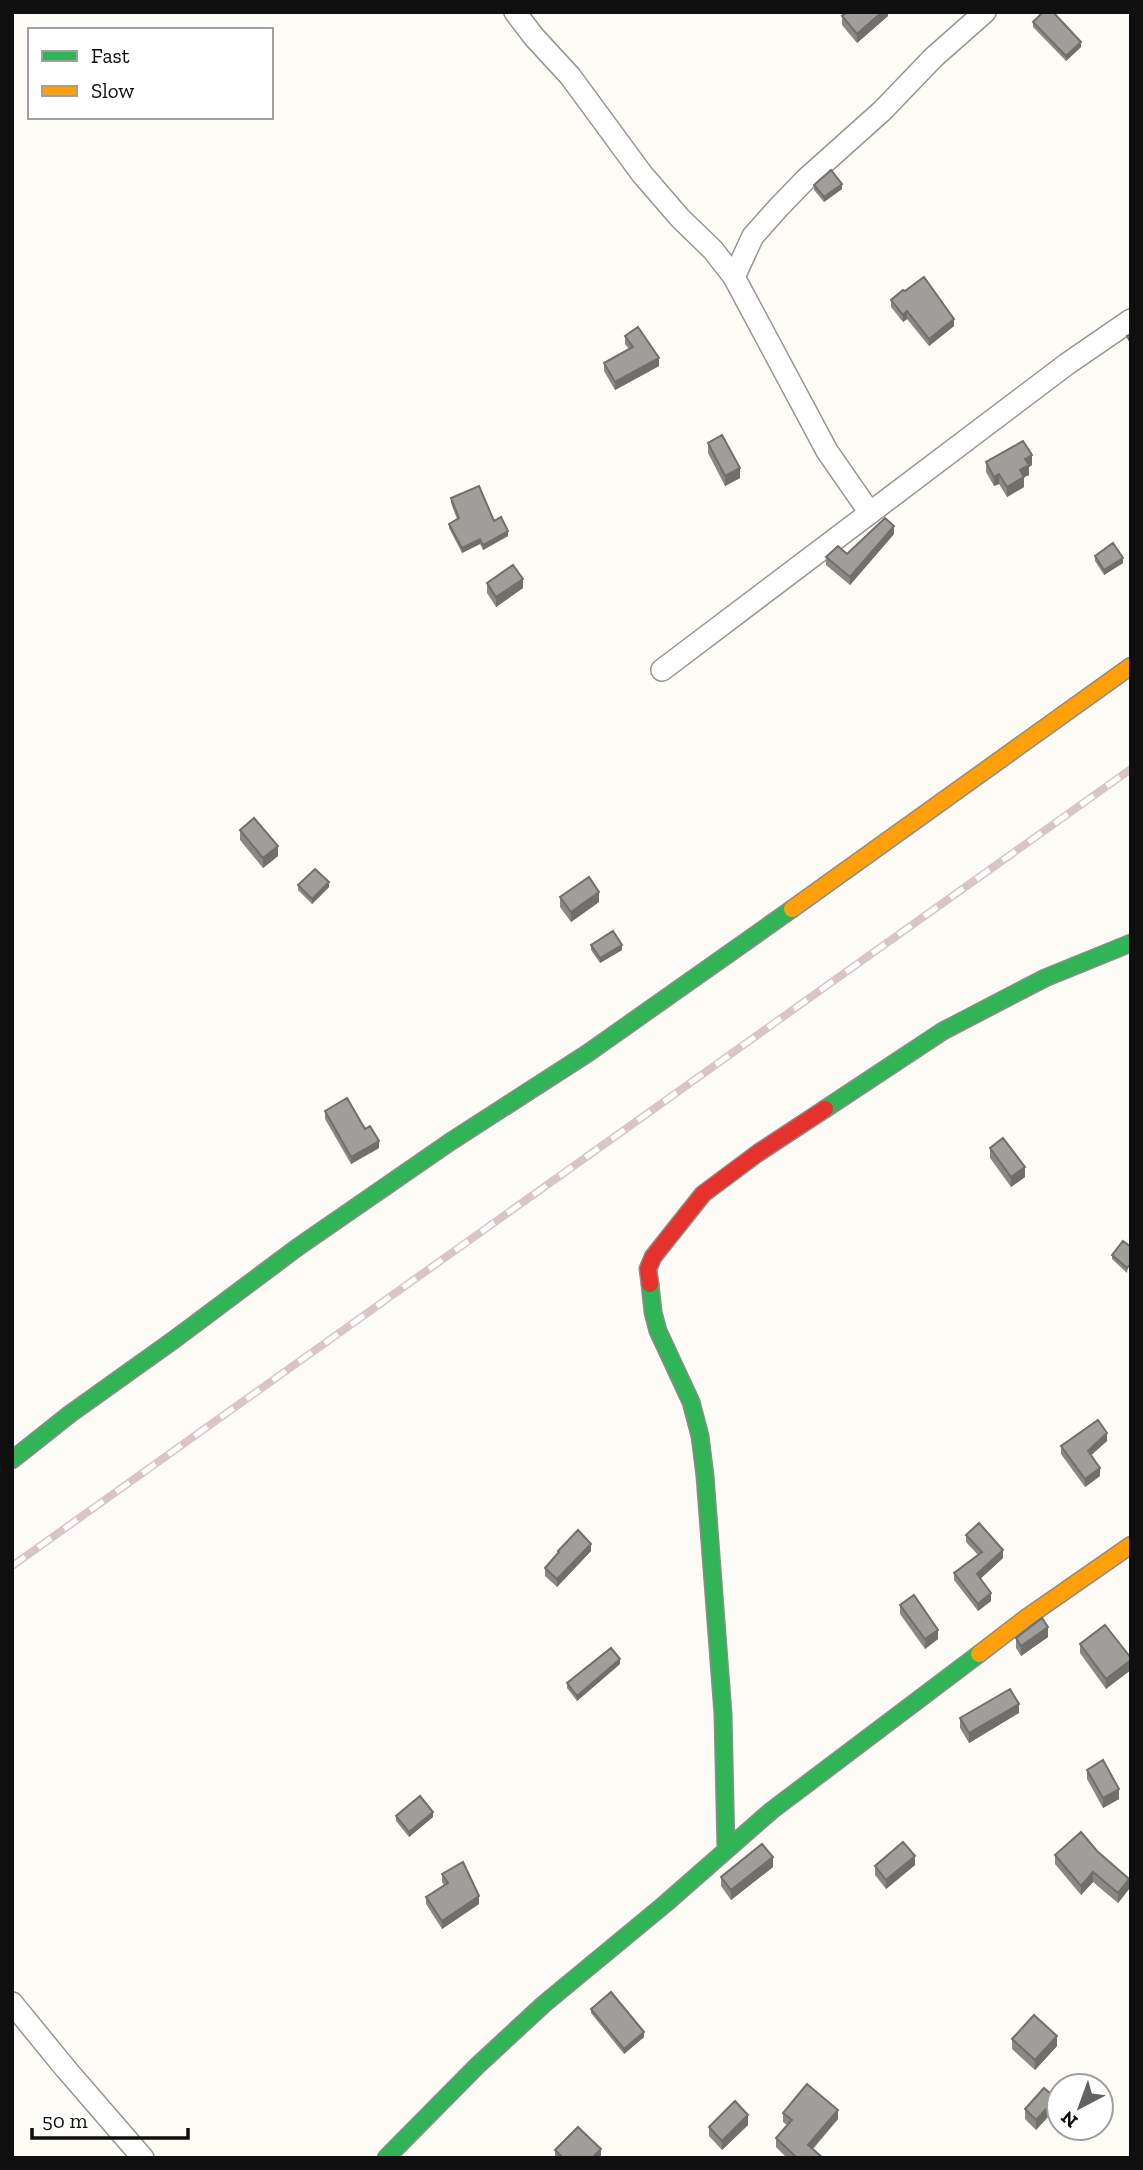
<svg xmlns="http://www.w3.org/2000/svg" width="1143" height="2170" font-family="'Zilla Slab',serif">
  <style>
    .lines { fill: none; stroke-linecap: round; stroke-linejoin: round }
    .street-casing { stroke: #969593; stroke-width: 24 }
    .fast-casing { stroke: #8c8c89; stroke-width: 19 }
    .slow-casing { stroke: #8c8c89; stroke-width: 19 }
    .jam-casing { stroke: #8c8c89; stroke-width: 19 }
    .street { stroke: #fffefe; stroke-width: 21 }
    .fast { stroke: #30b455; stroke-width: 16 }
    .slow { stroke: #ff9f0a; stroke-width: 16 }
    .jam { stroke: #e5322d; stroke-width: 16 }
    .rail-casing { stroke: #dac5c6; stroke-width: 8 }
    .rail { stroke: #fff; stroke-width: 5; stroke-dasharray: 16; stroke-linecap: butt }
    .wall { fill: #8a8884 }
    .shaded-wall { fill: #706f6c }
    .building { fill: #a09e9a; stroke: #706f6c; stroke-width: 2 }
  </style>
  <rect width="100%" height="100%" fill="#fcfbf5"/>
  <g class="lines">
    <!-- street casing -->
    <g class="street-casing">
      <path id="street" d="M 515,12 L 534,37 L 570,76 L 642,174 L 680,218 L 713,250 L 734,277 L 827,451 L 870,513
        M 734,277 L 753,236 L 778,208 L 806,179 L 882,111 L 934,57 L 985,12
        M 662,670 L 1067,364 L 1131,320
        M 12,2003 L 66,2069 L 143,2158"/>
    </g>
    <!-- fast casing -->
    <g class="fast-casing">
      <path id="fast" d="M 825,1109 L 943,1031 L 1045,978 L 1131,943
        M 650,1284 L 653,1312 L 658,1331 L 691,1402 L 700,1436 L 705,1476 L 723,1714 L 726,1849
        M 12,1460 L 70,1414 L 175,1339 L 298,1247 L 450,1142 L 588,1053 L 792,909
        M 386,2158 L 477,2066 L 544,2004 L 665,1904 L 771,1811 L 979,1654"/>
    </g>
    <!-- slow casing -->
    <g class="slow-casing">
      <path id="slow" d="M 792,909 L 1131,666
        M 979,1654 L 1026,1618 L 1131,1545"/>
    </g>
    <!-- jam casing -->
    <g class="jam-casing">
      <path id="jam" d="M 650,1284 L 648,1269 L 653,1257 L 703,1194 L 758,1153 L 825,1109"/>
    </g>
    <!-- street -->
    <use href="#street" class="street"/>
    <!-- fast -->
    <use href="#fast" class="fast"/>
    <!-- slow -->
    <use href="#slow" class="slow"/>
    <!-- jam -->
    <use href="#jam" class="jam"/>
    <!-- rail casing -->
    <g class="rail-casing">
      <path id="rail" d="M 12,1566 L 1131,769"/>
    </g>
    <!-- rail -->
    <use href="#rail" class="rail"/>
  </g>
  <!-- wall -->
  <path class="wall" d="M 888,12 L 888,16 L 857,43 L 842,25 L 842,16 Z
    M 1033,22 L 1081,47 L 1066,61 L 1033,27 Z
    M 814,185 L 842,189 L 824,202 L 814,190 Z
    M 891,300 L 954,326 L 929,346 L 907,319 L 903,322 L 891,307 Z
    M 625,336 L 659,366 L 615,390 L 604,371 L 604,363 L 629,349 L 625,344 Z
    M 708,443 L 740,478 L 725,486 L 708,453 Z
    M 986,462 L 1032,465 L 1029,467 L 1029,475 L 1024,477 L 1024,487 L 1007,497 L 999,484 L 994,486 L 986,472 Z
    M 451,498 L 494,521 L 508,536 L 483,550 L 480,544 L 462,553 L 449,528 L 449,524 L 457,519 L 451,503 Z
    M 894,534 L 850,585 L 826,565 L 826,557 L 847,554 Z
    M 1095,556 L 1123,563 L 1104,575 L 1095,561 Z
    M 487,583 L 523,588 L 496,607 L 487,593 Z
    M 240,830 L 278,856 L 263,868 L 240,840 Z
    M 298,885 L 329,887 L 312,904 L 298,890 Z
    M 560,897 L 599,902 L 571,922 L 560,907 Z
    M 591,945 L 622,950 L 600,963 L 591,950 Z
    M 325,1111 L 365,1129 L 379,1148 L 351,1164 L 325,1119 Z
    M 990,1148 L 1025,1177 L 1011,1187 L 990,1158 Z
    M 1131,1247 L 1127,1273 L 1112,1259 L 1112,1255 Z
    M 1107,1441 L 1091,1455 L 1100,1476 L 1085,1487 L 1061,1454 L 1061,1446 Z
    M 966,1535 L 1003,1558 L 980,1579 L 991,1601 L 978,1611 L 954,1580 L 954,1573 L 978,1555 L 966,1542 Z
    M 558,1551 L 591,1551 L 557,1587 L 545,1576 L 545,1568 L 558,1554 Z
    M 900,1605 L 938,1639 L 925,1649 L 900,1614 Z
    M 1048,1637 L 1021,1656 L 1016,1648 L 1016,1638 Z
    M 1080,1644 L 1131,1658 L 1106,1689 L 1080,1653 Z
    M 620,1664 L 577,1701 L 567,1688 L 567,1683 Z
    M 1019,1713 L 969,1743 L 960,1728 L 960,1718 Z
    M 1087,1770 L 1119,1799 L 1103,1808 L 1087,1779 Z
    M 396,1816 L 433,1817 L 409,1837 L 396,1821 Z
    M 1055,1855 L 1129,1889 L 1118,1903 L 1093,1882 L 1081,1895 L 1055,1864 Z
    M 915,1865 L 886,1889 L 875,1875 L 875,1866 Z
    M 773,1867 L 731,1900 L 721,1886 L 721,1877 Z
    M 442,1874 L 479,1904 L 442,1929 L 426,1904 L 426,1897 L 444,1885 L 442,1882 Z
    M 591,2009 L 644,2037 L 624,2054 L 591,2013 Z
    M 1012,2039 L 1057,2046 L 1035,2070 L 1012,2049 Z
    M 1056,2108 L 1036,2130 L 1025,2119 L 1025,2109 Z
    M 783,2113 L 838,2119 L 813,2149 L 823,2158 L 787,2158 L 776,2147 L 776,2138 L 787,2125 L 783,2122 Z
    M 748,2125 L 722,2150 L 709,2136 L 709,2127 Z
    M 555,2150 L 601,2155 L 599,2158 L 555,2158 Z"/>
  <!-- shaded-wall -->
  <path class="shaded-wall" d="M 882,12 L 888,12 L 888,16 L 857,43 L 857,34 Z
    M 1081,42 L 1081,47 L 1066,61 L 1066,56 Z
    M 842,184 L 842,189 L 824,202 L 824,197 Z
    M 907,311 L 907,319 L 903,322 L 903,315 Z
    M 954,319 L 954,326 L 929,346 L 929,339 Z
    M 659,358 L 659,366 L 615,390 L 615,382 Z
    M 1032,455 L 1032,465 L 1029,467 L 1029,475 L 1024,477 L 1024,487 L 1007,497 L 1007,487 L 1020,470 L 1025,459 Z
    M 740,468 L 740,478 L 725,486 L 725,476 Z
    M 999,474 L 999,484 L 994,486 L 994,477 Z
    M 894,526 L 894,534 L 850,585 L 850,577 Z
    M 508,531 L 508,536 L 483,550 L 483,545 Z
    M 480,539 L 480,544 L 462,553 L 462,548 Z
    M 1123,558 L 1123,563 L 1104,575 L 1104,570 Z
    M 523,579 L 523,588 L 496,607 L 496,597 Z
    M 278,846 L 278,856 L 263,868 L 263,858 Z
    M 329,882 L 329,887 L 312,904 L 312,899 Z
    M 599,892 L 599,902 L 571,922 L 571,912 Z
    M 622,945 L 622,950 L 600,963 L 600,958 Z
    M 379,1141 L 379,1148 L 351,1164 L 351,1157 Z
    M 1025,1167 L 1025,1177 L 1011,1187 L 1011,1177 Z
    M 1107,1433 L 1107,1441 L 1088,1458 L 1088,1451 Z
    M 1100,1468 L 1100,1476 L 1085,1487 L 1085,1479 Z
    M 591,1544 L 591,1551 L 557,1587 L 557,1579 Z
    M 1003,1550 L 1003,1558 L 977,1582 L 977,1574 Z
    M 991,1593 L 991,1601 L 978,1611 L 978,1604 Z
    M 1048,1627 L 1048,1637 L 1021,1656 L 1021,1646 Z
    M 938,1630 L 938,1639 L 925,1649 L 925,1639 Z
    M 620,1659 L 620,1664 L 577,1701 L 577,1696 Z
    M 1131,1660 L 1131,1670 L 1106,1689 L 1106,1679 Z
    M 1019,1704 L 1019,1713 L 969,1743 L 969,1733 Z
    M 1119,1789 L 1119,1799 L 1103,1808 L 1103,1798 Z
    M 433,1812 L 433,1817 L 409,1837 L 409,1832 Z
    M 915,1856 L 915,1865 L 886,1889 L 886,1880 Z
    M 773,1857 L 773,1867 L 731,1900 L 731,1890 Z
    M 1093,1872 L 1093,1882 L 1081,1895 L 1081,1886 Z
    M 1129,1879 L 1129,1889 L 1118,1903 L 1118,1893 Z
    M 479,1896 L 479,1904 L 442,1929 L 442,1921 Z
    M 644,2032 L 644,2037 L 624,2054 L 624,2049 Z
    M 1057,2036 L 1057,2046 L 1035,2070 L 1035,2060 Z
    M 1056,2098 L 1056,2108 L 1036,2130 L 1036,2120 Z
    M 838,2110 L 838,2119 L 808,2154 L 808,2145 Z
    M 748,2115 L 748,2125 L 722,2150 L 722,2141 Z
    M 601,2149 L 601,2155 L 599,2158 L 592,2158 Z"/>
  <!-- building -->
  <path class="building" d="M 847,12 L 882,12 L 857,34 L 842,16 Z
    M 1043,12 L 1053,12 L 1081,42 L 1066,56 L 1033,22 Z
    M 831,170 L 842,184 L 824,197 L 814,185 Z
    M 924,277 L 954,319 L 929,339 L 907,311 L 903,315 L 891,300 L 903,290 L 905,291 Z
    M 638,327 L 659,358 L 615,382 L 604,363 L 633,347 L 625,336 Z
    M 1131,334 L 1131,343 L 1127,336 Z
    M 722,435 L 740,468 L 725,476 L 708,443 Z
    M 1023,441 L 1032,455 L 1025,459 L 1029,465 L 1020,470 L 1024,477 L 1007,487 L 999,474 L 994,477 L 986,462 Z
    M 479,486 L 494,521 L 501,517 L 508,531 L 483,545 L 480,539 L 462,548 L 449,524 L 459,518 L 451,498 Z
    M 885,518 L 894,526 L 850,577 L 826,557 L 838,546 L 847,554 Z
    M 1113,543 L 1123,558 L 1104,570 L 1095,556 Z
    M 513,565 L 523,579 L 496,597 L 487,583 Z
    M 254,818 L 278,846 L 263,858 L 240,830 Z
    M 315,869 L 329,882 L 312,899 L 298,885 Z
    M 589,877 L 599,892 L 571,912 L 560,897 Z
    M 613,931 L 622,945 L 600,958 L 591,945 Z
    M 347,1098 L 365,1129 L 370,1126 L 379,1141 L 351,1157 L 325,1111 Z
    M 1003,1138 L 1025,1167 L 1011,1177 L 990,1148 Z
    M 1123,1241 L 1131,1247 L 1131,1264 L 1127,1268 L 1112,1255 Z
    M 1098,1420 L 1107,1433 L 1088,1451 L 1100,1468 L 1085,1479 L 1061,1446 Z
    M 979,1523 L 1003,1550 L 977,1574 L 991,1593 L 978,1604 L 954,1573 L 982,1552 L 966,1535 Z
    M 578,1530 L 591,1544 L 557,1579 L 545,1568 L 559,1552 L 558,1551 Z
    M 914,1595 L 938,1630 L 925,1639 L 900,1605 Z
    M 1042,1618 L 1048,1627 L 1021,1646 L 1016,1638 Z
    M 1105,1625 L 1131,1658 L 1131,1660 L 1106,1679 L 1080,1644 Z
    M 611,1648 L 620,1659 L 577,1696 L 567,1683 Z
    M 1010,1689 L 1019,1704 L 969,1733 L 960,1718 Z
    M 1103,1760 L 1119,1789 L 1103,1798 L 1087,1770 Z
    M 420,1796 L 433,1812 L 409,1832 L 396,1816 Z
    M 1081,1832 L 1097,1851 L 1129,1879 L 1118,1893 L 1093,1872 L 1081,1886 L 1055,1855 Z
    M 903,1842 L 915,1856 L 886,1880 L 875,1866 Z
    M 762,1844 L 773,1857 L 731,1890 L 721,1877 Z
    M 463,1862 L 479,1896 L 442,1921 L 426,1897 L 448,1883 L 442,1874 Z
    M 611,1992 L 644,2032 L 624,2049 L 591,2009 Z
    M 1034,2015 L 1057,2036 L 1035,2060 L 1012,2039 Z
    M 807,2084 L 838,2110 L 808,2145 L 823,2158 L 796,2158 L 796,2157 L 776,2138 L 792,2120 L 783,2113 Z
    M 1044,2088 L 1056,2098 L 1036,2120 L 1025,2109 Z
    M 735,2101 L 748,2115 L 722,2141 L 709,2127 Z
    M 578,2127 L 601,2149 L 592,2158 L 559,2158 L 561,2156 L 555,2150 Z"/>
  <!-- border -->
  <rect width="1143" height="2170" fill="none" stroke="#0f0f0f" stroke-width="28"/>
  <!-- legend -->
  <rect x="28" y="28" width="245" height="91" fill="#ffffff" stroke="#9f9f9f" stroke-width="2"/>
  <rect x="42" y="51" width="35" height="10" fill="#30b455" stroke="#9f9f9f" stroke-width="2"/>
  <text x="91" y="63" font-size="21" fill="#0f0f0f">Fast</text>
  <rect x="42" y="86" width="35" height="10" fill="#ff9f0a" stroke="#9f9f9f" stroke-width="2"/>
  <text x="91" y="98" font-size="21" fill="#0f0f0f">Slow</text>
  <!-- north arrow -->
  <g transform="translate(1080 2107) rotate(221)"><circle r="33" fill="#ffffff" stroke="#9f9f9f" stroke-width="2"/>
  <path d="M0-5L12 26L0 18L-12 26Z" fill="#626260"/>
  <text y="-10" font-size="19" font-weight="bold" text-anchor="middle" fill="#0f0f0f">N</text>
  </g>
  <!-- scale -->
  <path d="M32 2128v10h156v-10" fill="none" stroke="#0f0f0f" stroke-width="3.5"/>
  <text x="42" y="2128" font-size="21" fill="#0f0f0f" stroke="#ffffff" stroke-width="5" paint-order="stroke">50 m</text>
</svg>
